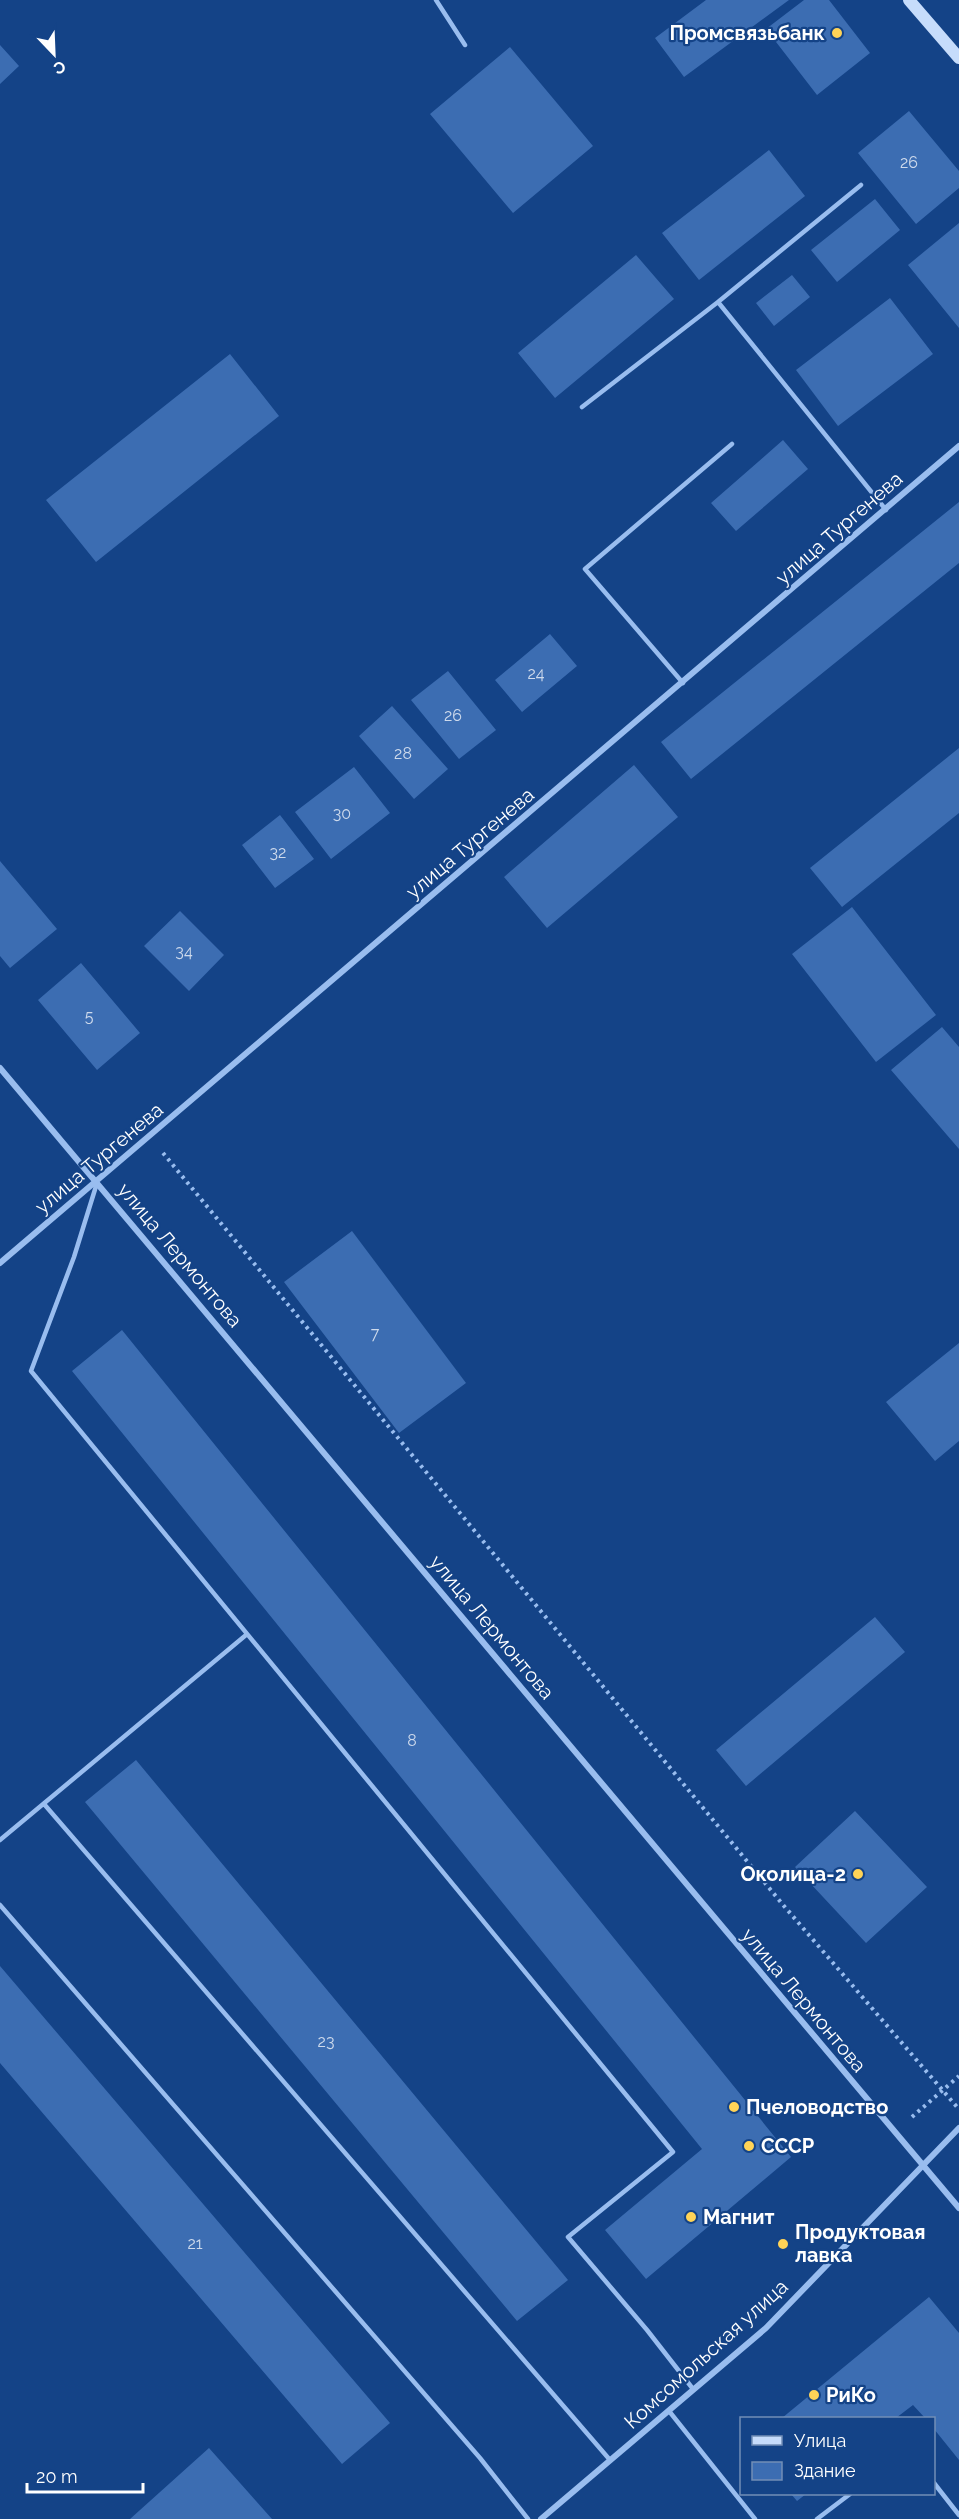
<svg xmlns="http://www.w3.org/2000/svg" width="959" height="2519" font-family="Raleway,sans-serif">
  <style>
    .building { fill: #3c6db2 }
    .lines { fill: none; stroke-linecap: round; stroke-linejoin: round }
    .path { stroke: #99bdef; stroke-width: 4; stroke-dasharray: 3 4.5; stroke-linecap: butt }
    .service { stroke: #99bdef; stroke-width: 4.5 }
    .minor { stroke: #99bdef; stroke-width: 6 }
    .secondary { stroke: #c6dcfb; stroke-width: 12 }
    .poi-dot { fill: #ffd357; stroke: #144387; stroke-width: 2 }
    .labels { text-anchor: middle; stroke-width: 4.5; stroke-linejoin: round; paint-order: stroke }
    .number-label { font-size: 16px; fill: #cedaec }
    .poi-label { font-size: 20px; font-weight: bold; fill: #fff; stroke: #144387; text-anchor: start }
    .street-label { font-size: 20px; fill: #fff; stroke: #144387 }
  </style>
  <rect width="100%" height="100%" fill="#144387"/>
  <!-- building -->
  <path class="building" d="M 706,0 L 789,0 L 684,77 L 655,38 Z
    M 804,0 L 829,0 L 870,53 L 817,95 L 766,29 Z
    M 0,45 L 19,66 L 0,84 Z
    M 510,47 L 593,146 L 513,213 L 430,114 Z
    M 909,111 L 959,171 L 959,188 L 916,224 L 858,153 Z
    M 769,150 L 805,196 L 699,280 L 662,233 Z
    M 875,199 L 900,230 L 837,282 L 811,250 Z
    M 959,223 L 959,328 L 908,265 Z
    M 636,255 L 674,299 L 555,398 L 518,353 Z
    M 792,275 L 810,297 L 774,326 L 756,303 Z
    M 890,298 L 933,354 L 838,426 L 796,370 Z
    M 230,354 L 279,416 L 96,562 L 46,500 Z
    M 783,440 L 808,469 L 736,531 L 711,503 Z
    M 959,502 L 959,563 L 691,779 L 661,742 Z
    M 550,634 L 577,666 L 522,712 L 495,680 Z
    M 448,671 L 496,730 L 459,759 L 411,700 Z
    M 392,706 L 448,769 L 414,799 L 359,736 Z
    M 959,748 L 959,813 L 842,907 L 810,868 Z
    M 634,765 L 678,817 L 547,928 L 504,877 Z
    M 354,767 L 390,813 L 331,859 L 295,812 Z
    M 280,815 L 314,859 L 275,888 L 242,845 Z
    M 0,861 L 57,929 L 10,968 L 0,956 Z
    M 852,907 L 936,1015 L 876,1062 L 792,954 Z
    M 180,911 L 224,955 L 189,991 L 144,946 Z
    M 81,963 L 140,1033 L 97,1070 L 38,1000 Z
    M 942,1027 L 959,1047 L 959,1149 L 891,1070 Z
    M 352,1231 L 466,1383 L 399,1433 L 284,1282 Z
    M 122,1330 L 791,2157 L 646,2279 L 605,2230 L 702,2149 L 72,1371 Z
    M 959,1343 L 959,1441 L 935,1461 L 886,1402 Z
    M 875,1617 L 905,1652 L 746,1786 L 716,1750 Z
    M 136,1760 L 568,2280 L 517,2321 L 85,1802 Z
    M 855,1811 L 927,1887 L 866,1943 L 795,1867 Z
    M 0,1966 L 390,2423 L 342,2464 L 0,2063 Z
    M 929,2297 L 959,2333 L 959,2460 L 934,2429 L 934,2418 L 925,2418 L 913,2405 L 896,2418 L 782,2418 Z
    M 209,2448 L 272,2519 L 130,2519 Z
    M 791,2494 L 806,2494 L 797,2501 Z"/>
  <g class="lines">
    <!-- path -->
    <path class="path" d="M 163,1153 L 784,1906 L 957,2107
      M 912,2117 L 959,2076"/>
    <!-- service -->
    <path class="service" d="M 436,0 L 465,45
      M 861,185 L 718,302 L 886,510
      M 582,407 L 718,302
      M 683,683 L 585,569 L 732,444
      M 97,1183 L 74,1257 L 31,1371 L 673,2152 L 568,2237 L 647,2330 L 693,2389
      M 44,1804 L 610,2460
      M 0,1840 L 246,1635
      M 0,1905 L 480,2458 L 528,2519
      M 669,2411 L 755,2519
      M 934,2483 L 959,2515
      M 817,2519 L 850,2494"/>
    <!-- minor -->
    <path class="minor" d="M 0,1068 L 959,2208
      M 0,1263 L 959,446
      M 541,2519 L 766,2328 L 959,2128"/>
    <!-- secondary -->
    <path class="secondary" d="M 909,0 L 959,58"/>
  </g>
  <!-- markers -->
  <g class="poi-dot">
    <circle cx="837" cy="33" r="6"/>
    <circle cx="858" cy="1874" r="6"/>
    <circle cx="734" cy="2107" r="6"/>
    <circle cx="749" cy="2146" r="6"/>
    <circle cx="691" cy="2217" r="6"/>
    <circle cx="783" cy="2244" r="6"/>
    <circle cx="814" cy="2395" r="6"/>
  </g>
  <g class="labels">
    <!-- number labels -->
    <g class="number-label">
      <text x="909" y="168">26</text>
      <text x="536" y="679">24</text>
      <text x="453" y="721">26</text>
      <text x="403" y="759">28</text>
      <text x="342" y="819">30</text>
      <text x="278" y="858">32</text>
      <text x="184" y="957">34</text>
      <text x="89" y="1022">5</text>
      <text x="375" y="1339">7</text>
      <text x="412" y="1746">8</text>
      <text x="326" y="2047">23</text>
      <text x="195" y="2249">21</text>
    </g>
    <!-- poi labels -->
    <g class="poi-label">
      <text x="825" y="40" text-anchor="end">Промсвязьбанк</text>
      <text x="846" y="1881" text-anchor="end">Околица-2</text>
      <text x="746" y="2114">Пчеловодство</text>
      <text x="761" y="2153">СССР</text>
      <text x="703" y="2224">Магнит</text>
      <text x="795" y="2239">Продуктовая<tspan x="795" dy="23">лавка</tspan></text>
      <text x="826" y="2402">РиКо</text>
    </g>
    <!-- street labels -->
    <g class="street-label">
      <text transform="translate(839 528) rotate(-41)" y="7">улица Тургенева</text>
      <text transform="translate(470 843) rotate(-40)" y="7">улица Тургенева</text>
      <text transform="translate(99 1158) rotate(-40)" y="7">улица Тургенева</text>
      <text transform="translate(180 1255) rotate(50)" y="7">улица Лермонтова</text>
      <text transform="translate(492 1627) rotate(50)" y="7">улица Лермонтова</text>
      <text transform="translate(804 2000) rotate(50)" y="7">улица Лермонтова</text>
      <text transform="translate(706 2354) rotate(-42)" y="7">Комсомольская улица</text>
    </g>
  </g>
  <!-- legend -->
  <rect x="740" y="2417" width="195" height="78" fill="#144387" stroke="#728eb7" stroke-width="1.5"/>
  <rect x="752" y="2436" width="30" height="9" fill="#c6dcfb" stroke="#728eb7" stroke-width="1.5"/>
  <text x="794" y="2447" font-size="18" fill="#ffffff">Улица</text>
  <rect x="752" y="2462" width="30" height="18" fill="#3c6db2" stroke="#728eb7" stroke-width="1.5"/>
  <text x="794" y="2477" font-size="18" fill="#ffffff">Здание</text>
  <!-- north arrow -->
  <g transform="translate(54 54) rotate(157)" stroke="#144387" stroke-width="4.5" paint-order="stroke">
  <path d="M0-4.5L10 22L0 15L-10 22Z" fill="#ffffff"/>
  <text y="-9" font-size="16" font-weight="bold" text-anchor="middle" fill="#ffffff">С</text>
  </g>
  <!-- scale -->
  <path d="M27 2483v9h116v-9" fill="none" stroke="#ffffff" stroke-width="3"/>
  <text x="36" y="2483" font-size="18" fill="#ffffff" stroke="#144387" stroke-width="4.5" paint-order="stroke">20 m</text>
</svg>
